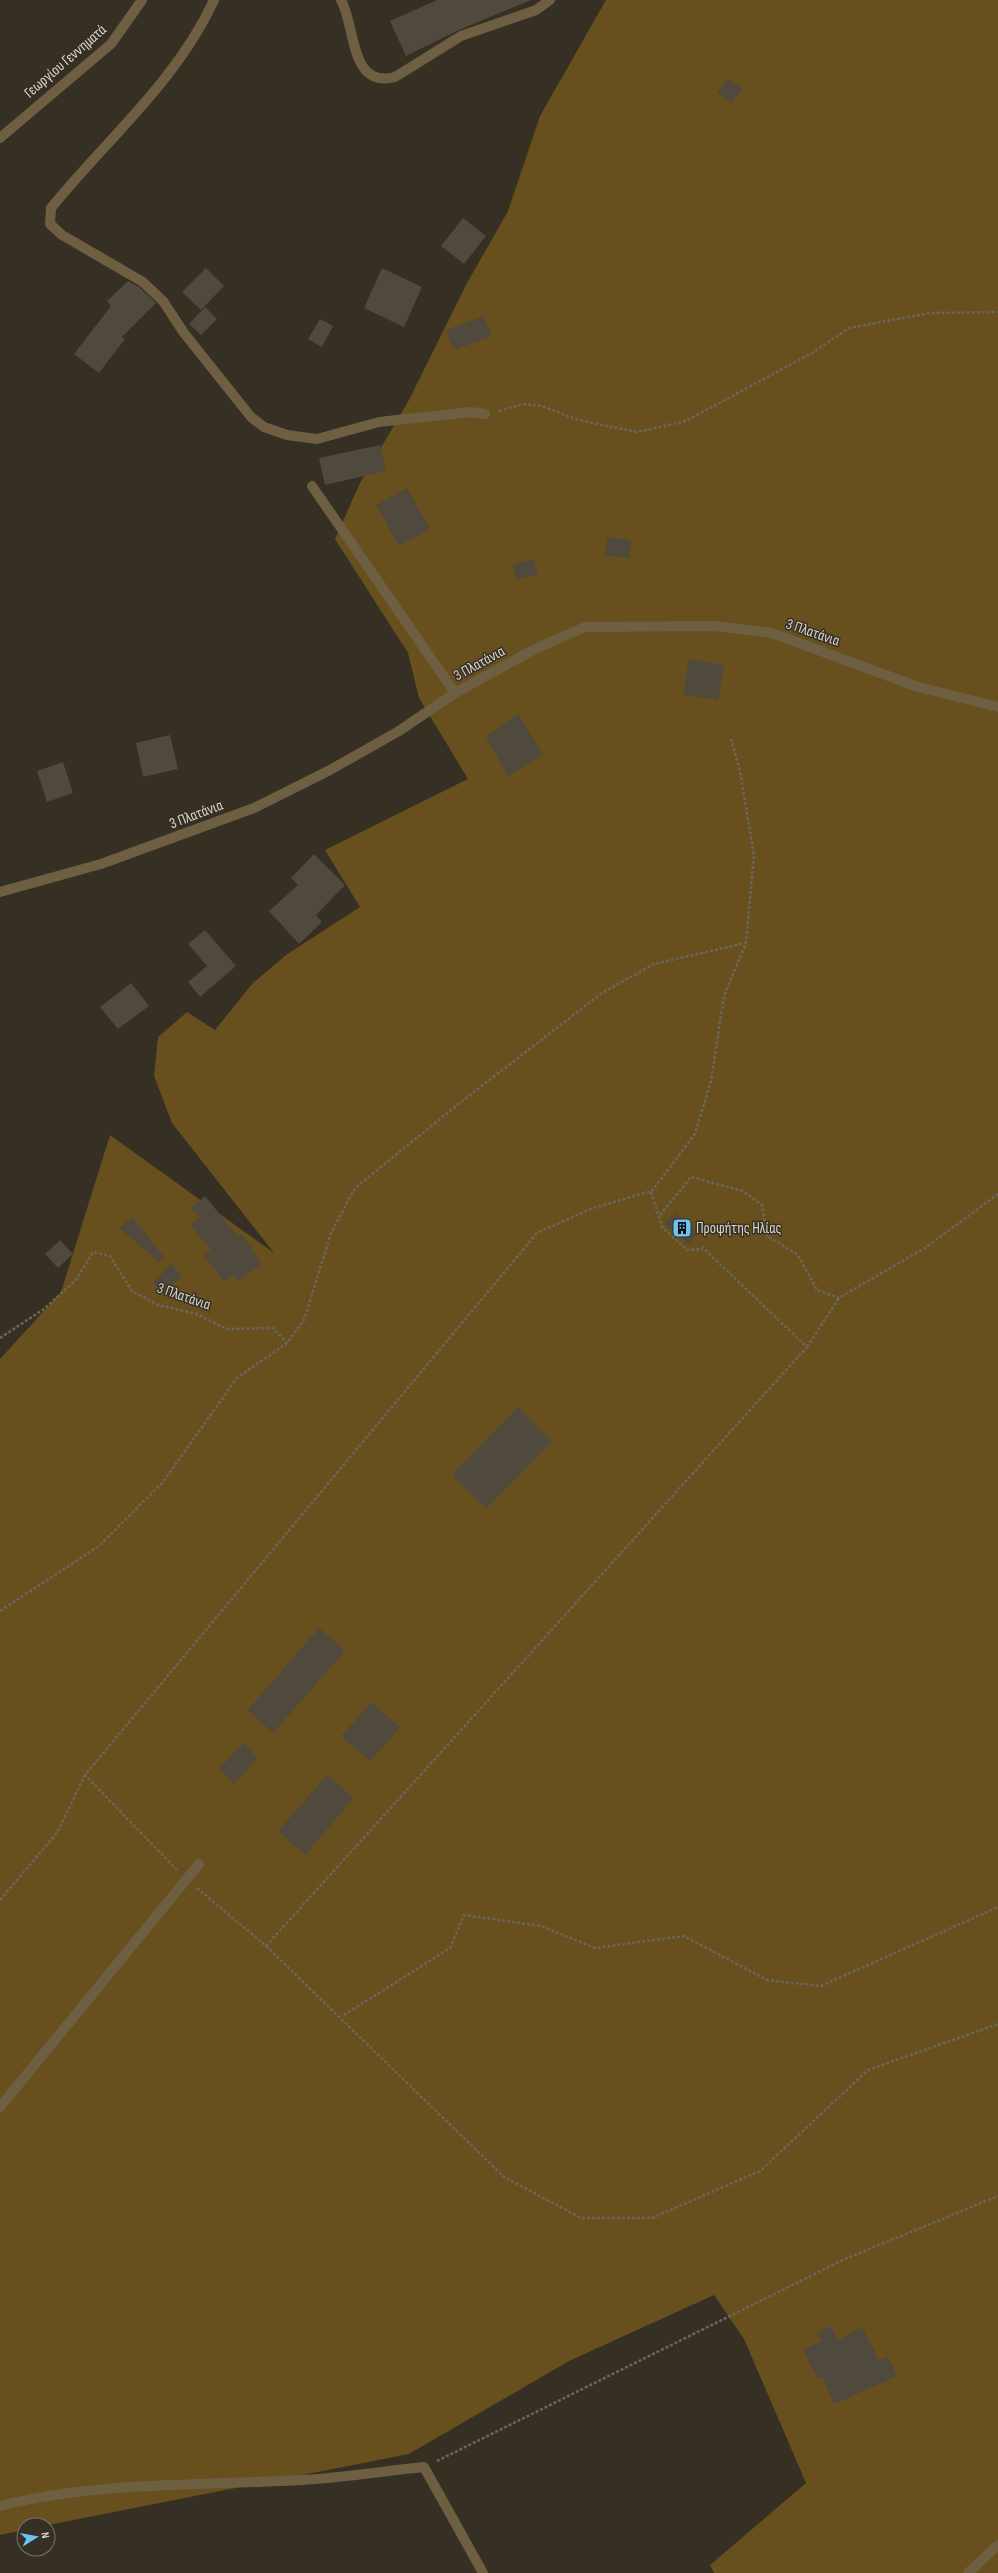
<svg xmlns="http://www.w3.org/2000/svg" width="998" height="2573" font-family="'Sofia Sans Condensed',sans-serif">
  <style>
    .green { fill: #67501e }
    .building { fill: #50493d }
    .lines { fill: none; stroke-linecap: round; stroke-linejoin: round }
    .path { stroke: #6b655c; stroke-width: 2.5; stroke-dasharray: 3 2; stroke-linecap: butt }
    .minor { stroke: #6e5f42; stroke-width: 10 }
    .labels { text-anchor: middle; stroke-width: 3; stroke-linejoin: round; paint-order: stroke }
    .street-label { font-size: 15px; fill: #dad6cf; stroke: #352f24 }
    .poi-label { font-size: 15px; fill: #dad6cf; stroke: #352f24; text-anchor: start }
  </style>
  <rect width="100%" height="100%" fill="#352f24"/>
  <!-- green -->
  <path class="green" d="M 606,0 L 998,0 L 998,2573 L 714,2573 L 710,2565 L 806,2483 L 744,2339 L 714,2295 L 569,2361 L 409,2454 L 48,2525 L 24,2525 L 24,2530 L 0,2535 L 0,1359 L 61,1292 L 110,1135 L 274,1253 L 172,1123 L 154,1076 L 158,1037 L 187,1012 L 215,1030 L 252,984 L 286,955 L 360,907 L 325,850 L 468,779 L 419,698 L 408,653 L 335,539 L 360,483 L 409,400 L 466,285 L 508,211 L 540,116 Z"/>
  <!-- building -->
  <path class="building" d="M 437,0 L 531,0 L 459,30 L 406,56 L 390,21 Z
    M 727,78 L 742,88 L 732,103 L 717,93 Z
    M 463,218 L 486,236 L 464,264 L 441,246 Z
    M 206,268 L 224,286 L 201,310 L 182,292 Z
    M 382,268 L 422,287 L 404,327 L 364,308 Z
    M 128,281 L 139,287 L 156,303 L 122,337 L 125,339 L 99,373 L 74,354 L 111,306 L 107,301 Z
    M 205,307 L 217,319 L 201,335 L 189,324 Z
    M 484,316 L 492,336 L 454,350 L 446,330 Z
    M 320,319 L 333,326 L 322,347 L 308,339 Z
    M 380,445 L 386,471 L 325,485 L 319,458 Z
    M 407,488 L 430,529 L 399,546 L 376,505 Z
    M 607,537 L 631,540 L 629,558 L 605,555 Z
    M 533,559 L 538,574 L 517,580 L 512,565 Z
    M 689,659 L 724,665 L 718,700 L 683,694 Z
    M 518,714 L 543,755 L 508,776 L 486,737 Z
    M 170,735 L 178,769 L 143,777 L 136,743 Z
    M 63,762 L 73,793 L 47,802 L 37,771 Z
    M 314,854 L 345,885 L 316,915 L 322,922 L 299,944 L 269,911 L 298,885 L 291,878 Z
    M 205,930 L 236,966 L 200,997 L 188,982 L 207,966 L 188,944 Z
    M 131,983 L 149,1006 L 118,1029 L 100,1007 Z
    M 205,1196 L 238,1237 L 242,1234 L 262,1265 L 238,1281 L 234,1274 L 224,1282 L 204,1256 L 211,1250 L 190,1225 L 200,1217 L 191,1208 Z
    M 675,1213 L 698,1233 L 688,1244 L 665,1224 Z
    M 132,1217 L 164,1257 L 159,1262 L 119,1228 Z
    M 60,1240 L 73,1254 L 58,1268 L 45,1254 Z
    M 171,1264 L 182,1275 L 164,1294 L 153,1283 Z
    M 518,1407 L 552,1441 L 486,1509 L 452,1475 Z
    M 319,1628 L 345,1651 L 273,1733 L 248,1710 Z
    M 372,1702 L 400,1728 L 370,1761 L 341,1736 Z
    M 243,1743 L 258,1758 L 234,1784 L 219,1769 Z
    M 327,1775 L 354,1798 L 305,1855 L 278,1831 Z
    M 831,2326 L 838,2340 L 862,2327 L 879,2360 L 888,2356 L 897,2376 L 834,2404 L 822,2377 L 818,2379 L 803,2350 L 821,2341 L 817,2333 Z"/>
  <g class="lines">
    <!-- path -->
    <path class="path" d="M 499,411 L 523,404 L 542,406 L 578,420 L 637,432 L 686,421 L 812,353 L 849,328 L 930,313 L 998,312
      M 651,1192 L 662,1227 L 687,1250 L 703,1249
      M 660,1215 L 691,1177 L 743,1191 L 762,1205 L 767,1236 L 798,1255 L 817,1290 L 839,1298 L 925,1248 L 998,1194
      M 0,1338 L 44,1309 L 76,1280 L 93,1252 L 110,1256 L 132,1291 L 158,1305 L 197,1314 L 227,1329 L 273,1328 L 287,1343
      M 807,1347 L 839,1298
      M 0,1611 L 99,1546 L 163,1482 L 237,1378 L 287,1343 L 304,1320 L 331,1233 L 355,1188 L 461,1102 L 602,993 L 654,964 L 745,943
      M 177,1870 L 85,1775 L 537,1233 L 593,1208 L 652,1191 L 695,1134 L 711,1081 L 724,996 L 746,943 L 754,855 L 740,771 L 731,739
      M 197,1888 L 266,1946 L 504,2177 L 581,2218 L 652,2218 L 760,2171 L 868,2070 L 998,2024
      M 0,1900 L 57,1833 L 85,1775
      M 266,1946 L 807,1347 L 702,1247
      M 344,2015 L 450,1948 L 464,1915 L 541,1926 L 595,1948 L 684,1936 L 767,1980 L 821,1986 L 998,1907
      M 437,2461 L 845,2259 L 998,2196"/>
    <!-- minor -->
    <path class="minor" d="M 214,0 C 177,81 106,140 51,208 L 50,224 L 62,235 L 143,282 L 163,301 L 184,333 L 251,417 L 264,427 L 287,435 L 317,439 L 379,422 L 471,412 L 485,414
      M 341,0 C 356,26 349,89 395,77 L 461,36 L 536,10 L 550,0
      M 0,138 L 111,44 L 142,0
      M 312,486 L 455,693
      M 0,892 L 101,864 L 254,808 L 330,770 L 399,731 L 455,693 L 535,649 L 585,627 L 714,626 L 772,633 L 918,687 L 998,707
      M 0,2107 L 199,1864
      M 0,2506 C 98,2481 201,2486 301,2480 C 342,2478 383,2471 424,2467 L 483,2573
      M 968,2573 L 998,2545"/>
  </g>
  <!-- icons -->
  <defs>
    <g id="building-square" transform="scale(1)"><rect x="-9" y="-9" width="18" height="18" rx="4" fill="#6bc3f2" stroke="#352f24"/><path d="M-4-6H4V6H1V3H-1V6H-4ZM-2.5-4.3h1.7v1.8h-1.7ZM.8-4.3h1.7v1.8H.8ZM-2.5-1h1.7V.8h-1.7ZM.8-1h1.7V.8H.8Z" fill="#111"/></g>
  </defs>
  <g fill-rule="evenodd">
    <use href="#building-square" x="682" y="1228"/>
  </g>
  <g class="labels">
    <!-- street labels -->
    <g class="street-label">
      <text transform="translate(65 61) rotate(-41)" y="5">Γεωργίου Γεννηματά</text>
      <text transform="translate(813 632) rotate(19)" y="5">3 Πλατάνια</text>
      <text transform="translate(479 663) rotate(-29)" y="5">3 Πλατάνια</text>
      <text transform="translate(196 814) rotate(-21)" y="5">3 Πλατάνια</text>
      <text transform="translate(184 1296) rotate(19)" y="5">3 Πλατάνια</text>
    </g>
    <!-- poi labels -->
    <g class="poi-label">
      <text x="696" y="1233">Προφήτης Ηλίας</text>
    </g>
  </g>
  <!-- north arrow -->
  <g transform="translate(36 2537) rotate(79)"><circle r="19" fill="#352f24" stroke="#777268"/>
  <path d="M0-3L7 15L0 10L-7 15Z" fill="#6bc3f2"/>
  <text y="-6" font-size="11" font-weight="bold" text-anchor="middle" fill="#dad6cf">N</text>
  </g>
</svg>
